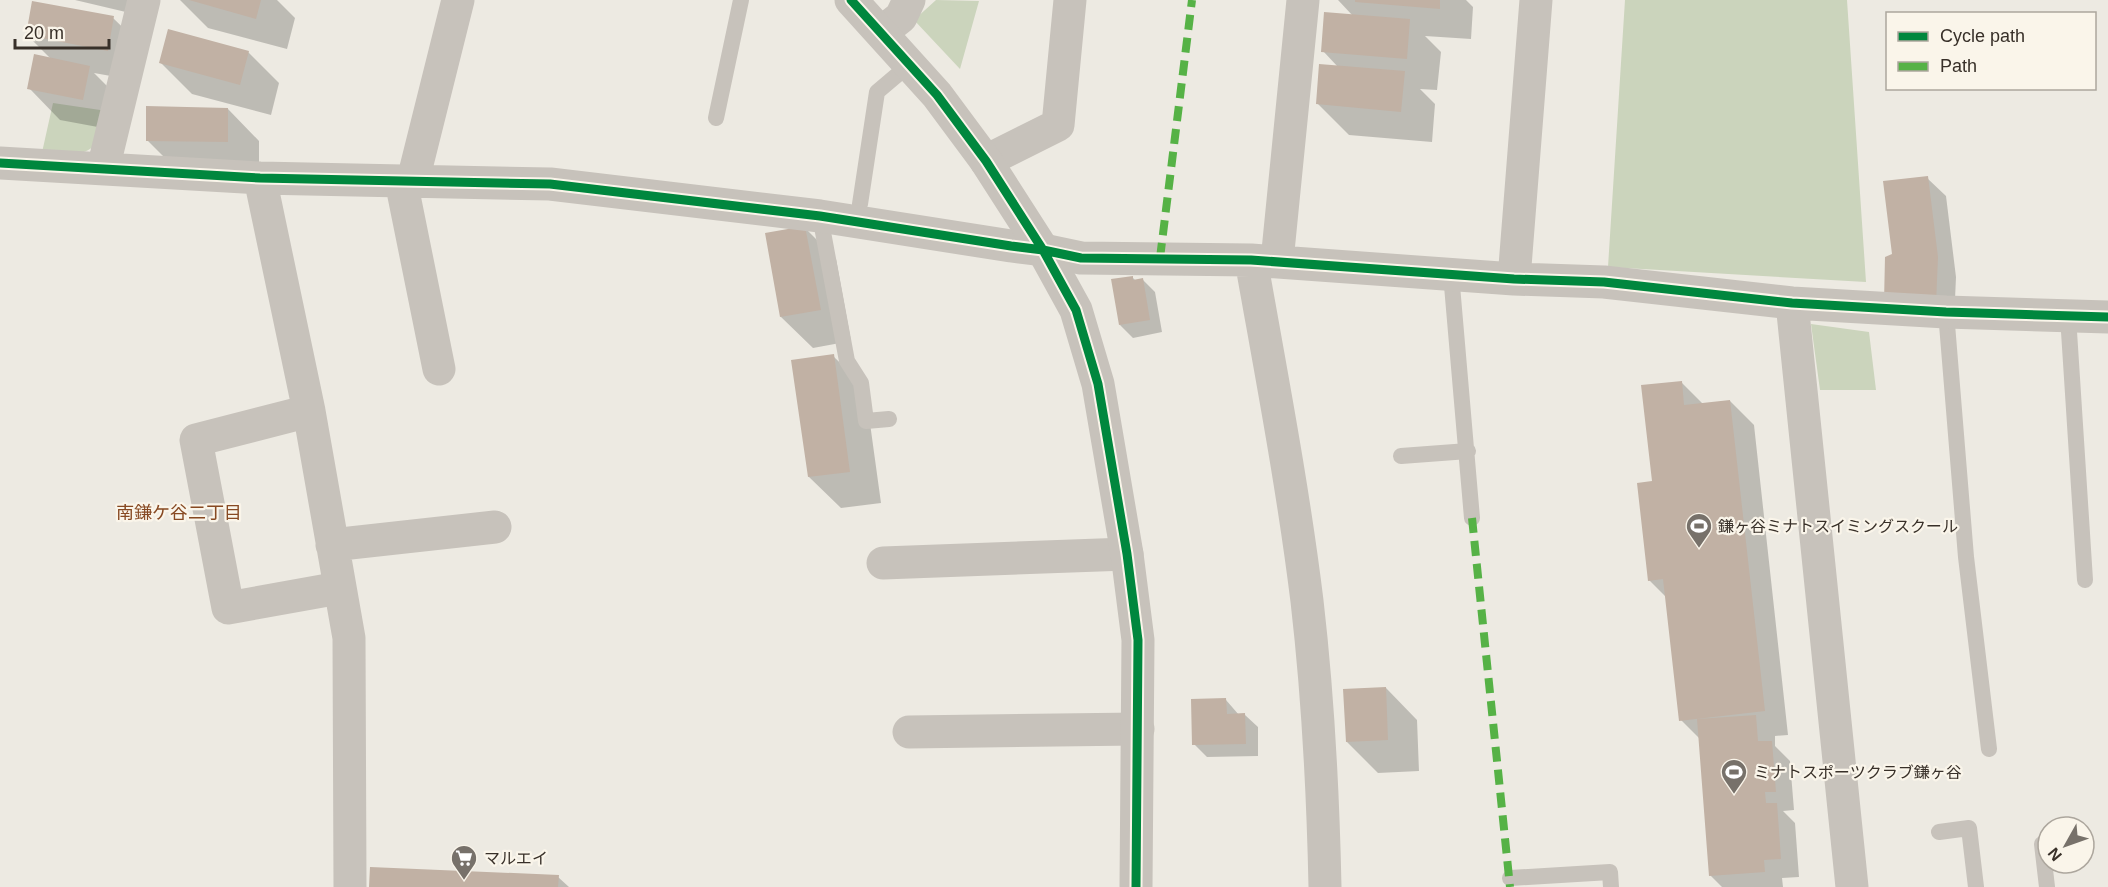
<svg xmlns="http://www.w3.org/2000/svg" width="2108" height="887" font-family="Helvetica,'Noto Sans JP',sans-serif">
  <style>
    .green { fill: #cbd4bc }
    .shadow { fill: #0003 }
    .building { fill: #c1b1a4 }
    .lines { fill: none; stroke-linecap: round; stroke-linejoin: round }
    .service { stroke: #c7c2bb; stroke-width: 16 }
    .minor { stroke: #c7c2bb; stroke-width: 33 }
    .tertiary { stroke: #c7c2bb; stroke-width: 33 }
    .quiet { stroke: #56b246; stroke-width: 8; stroke-dasharray: 15 8; stroke-linecap: butt }
    .cycleway-casing { stroke: #faf5ea; stroke-width: 13 }
    .cycleway { stroke: #00873e; stroke-width: 9 }
    .labels { text-anchor: middle; stroke-width: 4.5; stroke-linejoin: round; paint-order: stroke }
    .poi-label { font-size: 16px; fill: #383029; stroke: #faf5ea; text-anchor: start }
    .neighbourhood-label { font-size: 18px; fill: #874922; stroke: #faf5ea }
  </style>
  <rect width="100%" height="100%" fill="#edeae2"/>
  <!-- green -->
  <path class="green" d="M 936,0 L 979,1 L 960,69 L 914,20 Z
    M 1625,0 L 1847,0 L 1866,282 L 1608,267 Z
    M 53,103 L 107,111 C 105,120 105,133 100,140 C 87,157 60,159 41,157 Z
    M 1811,324 L 1869,332 L 1876,390 L 1820,390 Z"/>
  <!-- shadow -->
  <path class="shadow" d="M 75,0 L 151,0 L 147,17 Z
    M 180,0 L 277,0 L 295,18 L 287,49 L 208,28 Z
    M 1338,0 L 1466,0 L 1473,7 L 1471,39 L 1425,36 L 1441,52 L 1437,90 L 1420,89 L 1435,104 L 1432,142 L 1349,135 L 1317,103 L 1338,67 L 1323,51 L 1353,16 Z
    M 113,18 L 145,49 L 139,81 L 94,73 L 120,99 L 114,130 L 60,120 L 29,88 L 52,60 L 27,35 Z
    M 248,52 L 279,83 L 271,115 L 192,94 L 161,63 Z
    M 228,109 L 259,141 L 259,173 L 178,171 L 147,140 Z
    M 1927,178 L 1946,196 L 1956,277 L 1954,322 L 1893,255 Z
    M 805,228 L 836,259 L 851,341 L 813,348 L 781,317 Z
    M 1132,277 L 1136,281 L 1142,279 L 1155,292 L 1162,332 L 1133,338 L 1120,325 Z
    M 833,356 L 865,387 L 881,503 L 841,508 L 809,477 Z
    M 1681,382 L 1703,404 L 1730,401 L 1754,425 L 1788,735 L 1775,736 L 1775,746 L 1790,761 L 1794,810 L 1783,811 L 1795,823 L 1799,877 L 1782,878 L 1783,887 L 1722,887 L 1710,875 L 1700,739 L 1681,720 L 1667,598 L 1649,580 L 1654,482 Z
    M 1386,688 L 1417,720 L 1419,771 L 1378,773 L 1347,742 Z
    M 1226,700 L 1239,715 L 1245,715 L 1258,727 L 1258,756 L 1207,757 L 1194,744 Z
    M 558,877 L 569,887 L 370,887 Z"/>
  <!-- building -->
  <path class="building" d="M 189,0 L 261,0 L 256,19 Z
    M 1355,0 L 1440,0 L 1440,9 L 1355,2 Z
    M 32,1 L 114,16 L 108,51 L 26,35 Z
    M 1324,12 L 1410,19 L 1407,59 L 1321,52 Z
    M 168,29 L 249,51 L 240,85 L 159,63 Z
    M 34,54 L 90,66 L 83,100 L 27,89 Z
    M 1319,64 L 1405,71 L 1401,112 L 1316,104 Z
    M 146,106 L 228,108 L 228,142 L 146,141 Z
    M 1928,176 L 1938,257 L 1936,304 L 1884,302 L 1885,257 L 1892,254 L 1883,181 Z
    M 805,226 L 821,310 L 780,317 L 765,233 Z
    M 1133,276 L 1133,280 L 1143,278 L 1150,320 L 1119,325 L 1111,279 Z
    M 834,354 L 850,472 L 808,477 L 791,360 Z
    M 1682,381 L 1684,405 L 1730,400 L 1765,711 L 1679,721 L 1663,579 L 1648,581 L 1637,483 L 1652,481 L 1641,385 Z
    M 1386,687 L 1388,740 L 1346,742 L 1343,689 Z
    M 1226,698 L 1227,714 L 1245,713 L 1246,744 L 1192,745 L 1191,699 Z
    M 1756,715 L 1758,741 L 1772,741 L 1776,792 L 1765,792 L 1766,803 L 1777,803 L 1781,859 L 1764,860 L 1765,872 L 1709,876 L 1697,719 Z
    M 370,867 L 559,875 L 558,887 L 369,887 Z"/>
  <g class="lines">
    <!-- service -->
    <path class="service" d="M 716,118 L 741,0
      M 860,204 L 877,92 L 910,64
      M 820,216 L 847,361 L 861,383 L 866,421 L 889,419
      M 1451,274 L 1472,518
      M 1946,312 L 1966,557 L 1989,749
      M 2068,316 L 2085,580
      M 1401,456 L 1468,451
      M 1939,832 L 1969,828 L 1976,887
      M 2042,844 L 2047,887
      M 1510,878 L 1610,872 L 1611,887"/>
    <!-- minor -->
    <path class="minor" d="M 882,32 L 901,17 L 909,0
      M 986,161 L 1058,125 L 1070,0
      M 0,163 L 260,178 L 550,184 L 820,216 L 1011,246 L 1043,250 L 1081,258 L 1251,260 L 1514,279 L 1604,282 L 1792,303 L 1946,312 L 2108,317
      M 103,169 L 144,0
      M 260,178 L 309,411 L 349,638 L 350,887
      M 413,180 L 458,0
      M 401,181 L 439,369
      M 1251,260 C 1271,373 1293,487 1307,601 C 1318,696 1323,792 1325,887
      M 1277,261 L 1303,0
      M 1514,279 L 1536,0
      M 1792,303 L 1852,887
      M 309,411 L 196,440 L 228,608 L 339,588
      M 332,545 L 495,527
      M 883,563 L 1127,554
      M 909,732 L 1138,729"/>
    <!-- tertiary -->
    <path class="tertiary" d="M 851,0 L 937,95 L 986,161 L 1043,250 L 1076,310 L 1098,384 L 1127,554 L 1138,640 L 1136,887"/>
    <!-- quiet -->
    <path class="quiet" d="M 1160,258 L 1192,0
      M 1472,518 L 1510,887"/>
    <!-- cycleway casing -->
    <g class="cycleway-casing">
      <path id="cycleway" d="M 851,0 L 937,95 L 986,161 L 1043,250 L 1076,310 L 1098,384 L 1127,554 L 1138,640 L 1136,887
        M 0,163 L 260,178 L 550,184 L 820,216 L 1011,246 L 1043,250 L 1081,258 L 1251,260 L 1514,279 L 1604,282 L 1792,303 L 1946,312 L 2108,317"/>
    </g>
    <!-- cycleway -->
    <use href="#cycleway" class="cycleway"/>
  </g>
  <!-- icons -->
  <defs>
    <g id="stadium-pin" transform="scale(1.35)"><path d="M0 17L-7.5 6A9.5 9.5 0 1 1 7.5 6Z" fill="#77716a" stroke="#faf5ea"/><path d="M0-5a6.5 5 0 1 0 0 10a6.5 5 0 1 0 0-10ZM-3.5-1.8h7v3.6h-7Z" fill="#fff"/></g>
    <g id="supermarket-pin" transform="scale(1.35)"><path d="M0 17L-7.5 6A9.5 9.5 0 1 1 7.5 6Z" fill="#77716a" stroke="#faf5ea"/><path d="M-6-5.5h2.5l.6 2H6L4.5 2H-2.5L-4.4-4H-6ZM-1.5 3.2a1.3 1.3 0 1 0 .1 0ZM3 3.2a1.3 1.3 0 1 0 .1 0Z" fill="#fff"/></g>
  </defs>
  <g fill-rule="evenodd">
    <use href="#stadium-pin" x="1699" y="526"/>
    <use href="#stadium-pin" x="1734" y="772"/>
    <use href="#supermarket-pin" x="464" y="858"/>
  </g>
  <g class="labels">
    <!-- poi labels -->
    <g class="poi-label">
      <text x="1718" y="532">鎌ヶ谷ミナトスイミングスクール</text>
      <text x="1754" y="778">ミナトスポーツクラブ鎌ヶ谷</text>
      <text x="484" y="864">マルエイ</text>
    </g>
    <!-- neighbourhood labels -->
    <g class="neighbourhood-label">
      <text x="179" y="519">南鎌ケ谷二丁目</text>
    </g>
  </g>
  <!-- legend -->
  <rect x="1886" y="12" width="210" height="78" fill="#faf5ea" stroke="#aca69d" stroke-width="1.5"/>
  <rect x="1898" y="32" width="30" height="9" fill="#00873e" stroke="#aca69d" stroke-width="1.5"/>
  <text x="1940" y="42" font-size="18" fill="#383029">Cycle path</text>
  <rect x="1898" y="62" width="30" height="9" fill="#56b246" stroke="#aca69d" stroke-width="1.5"/>
  <text x="1940" y="72" font-size="18" fill="#383029">Path</text>
  <!-- north arrow -->
  <g transform="translate(2066 845) rotate(230)"><circle r="28" fill="#faf5ea" stroke="#aca69d" stroke-width="1.5"/>
  <path d="M0-4.5L10 22L0 15L-10 22Z" fill="#77716a"/>
  <text y="-9" font-size="16" font-weight="bold" text-anchor="middle" fill="#383029">N</text>
  </g>
  <!-- scale -->
  <path d="M15 39v9h94v-9" fill="none" stroke="#383029" stroke-width="3"/>
  <text x="24" y="39" font-size="18" fill="#383029" stroke="#faf5ea" stroke-width="4.5" paint-order="stroke">20 m</text>
</svg>
